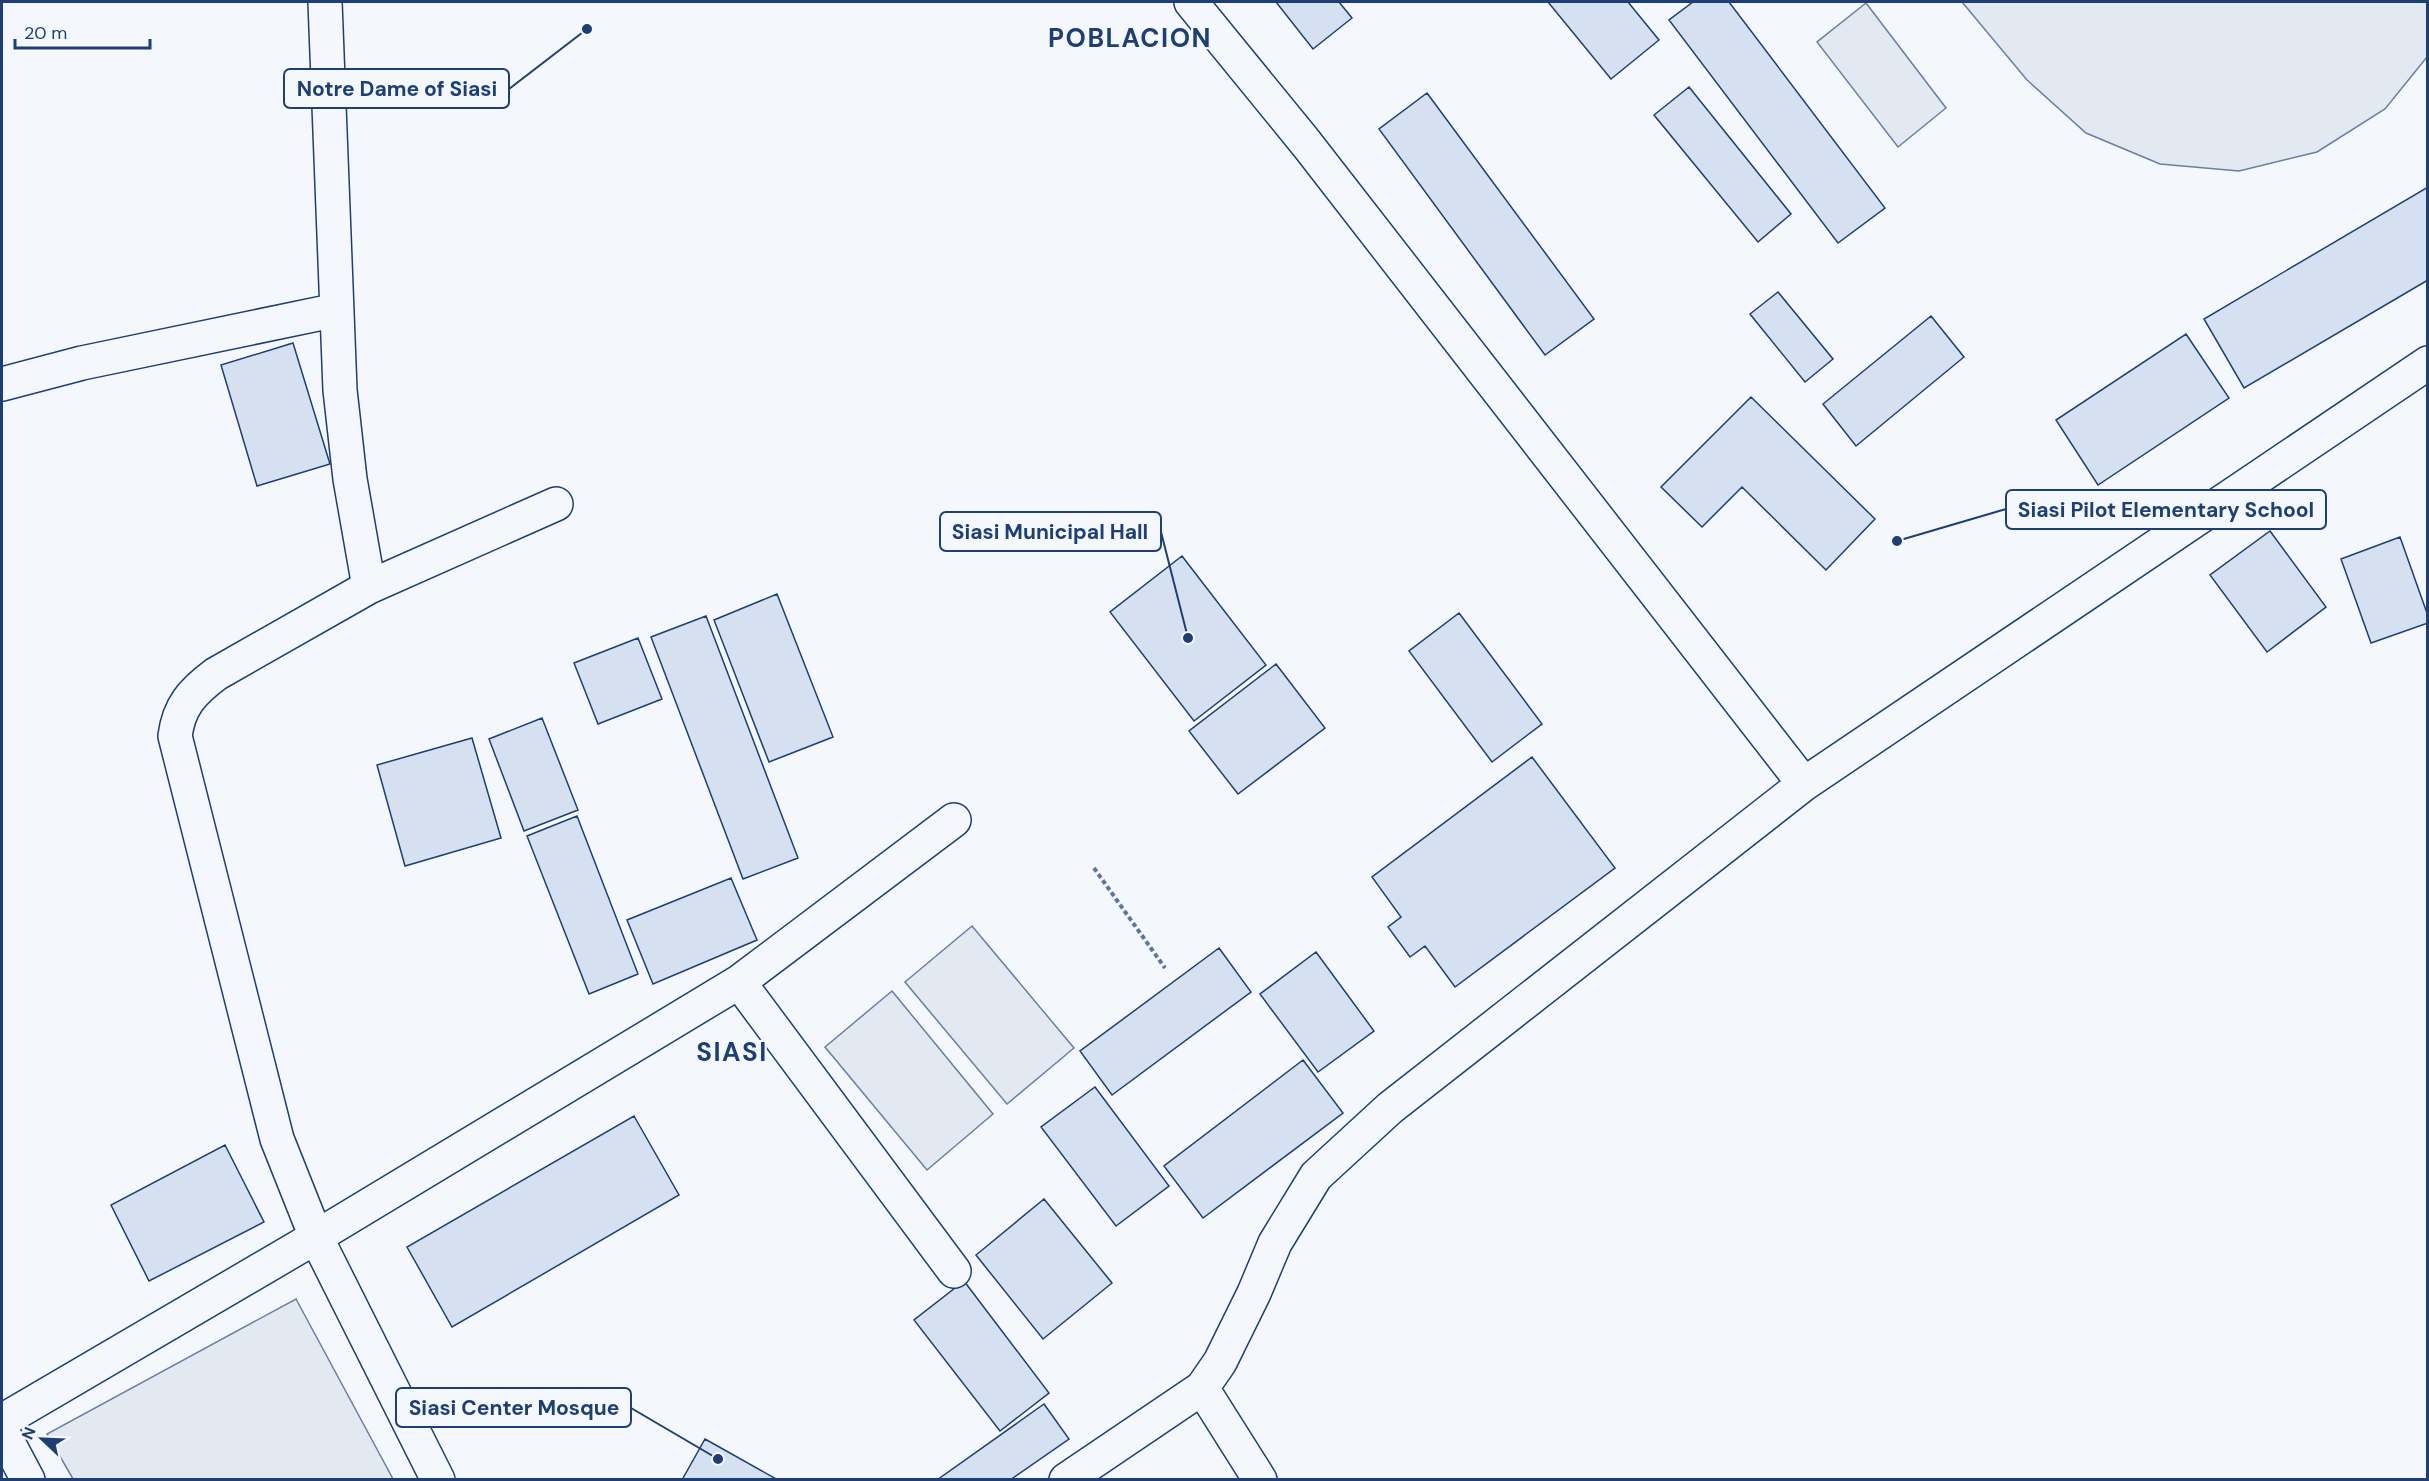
<svg xmlns="http://www.w3.org/2000/svg" width="2429" height="1481" font-family="'DM Sans',sans-serif">
  <style>
    .green { fill: #e3e9f0; stroke: #687fa3; stroke-width: 1.5 }
    .building { fill: #d5e0f0; stroke: #1d3f73; stroke-width: 1.5 }
    .lines { fill: none; stroke-linecap: round; stroke-linejoin: round }
    .minor-casing { stroke: #1d3f73; stroke-width: 36 }
    .path { stroke: #5e769c; stroke-width: 4; stroke-dasharray: 4.5 3; stroke-linecap: butt }
    .minor { stroke: #f4f7fb; stroke-width: 33 }
    .labels { text-anchor: middle; stroke-width: 4.5; stroke-linejoin: round; paint-order: stroke }
    .district-label { font-size: 26px; font-weight: bold; letter-spacing: 1.5px; fill: #1d3f73; stroke: #f4f7fb }
    .leader { fill: none; stroke: #1d3f73; stroke-width: 2 }
    .callout-dot { fill: #1d3f73; stroke: #f4f7fb; stroke-width: 2 }
    .callout { fill: #f4f7fb; stroke: #1d3f73; stroke-width: 2 }
    .callout-label { font-size: 21px; text-anchor: middle; font-weight: bold; fill: #1d3f73 }
  </style>
  <rect width="100%" height="100%" fill="#f4f7fb"/>
  <!-- green -->
  <path class="green" d="M 1962,2 L 2427,2 L 2427,57 L 2385,109 L 2317,152 L 2239,171 L 2160,164 L 2086,133 L 2027,80 Z
    M 1866,3 L 1946,108 L 1898,147 L 1817,42 Z
    M 972,926 L 1074,1048 L 1007,1104 L 905,982 Z
    M 892,991 L 993,1114 L 927,1170 L 825,1047 Z
    M 296,1299 L 393,1479 L 73,1479 L 47,1434 Z"/>
  <!-- building -->
  <path class="building" d="M 1276,2 L 1339,2 L 1352,18 L 1313,49 Z
    M 1548,2 L 1628,2 L 1659,40 L 1611,79 Z
    M 1693,2 L 1729,2 L 1885,208 L 1838,243 L 1669,20 Z
    M 1689,87 L 1791,214 L 1758,242 L 1654,115 Z
    M 1427,93 L 1594,319 L 1545,355 L 1379,129 Z
    M 2428,187 L 2428,280 L 2244,388 L 2204,319 Z
    M 1778,292 L 1833,359 L 1805,382 L 1750,314 Z
    M 1931,316 L 1964,357 L 1856,446 L 1823,404 Z
    M 2186,334 L 2229,398 L 2098,485 L 2056,420 Z
    M 293,343 L 330,464 L 257,486 L 221,365 Z
    M 1751,397 L 1875,519 L 1826,570 L 1742,487 L 1702,527 L 1661,487 Z
    M 2270,531 L 2326,607 L 2267,652 L 2210,575 Z
    M 2400,537 L 2428,616 L 2428,623 L 2371,643 L 2341,559 Z
    M 1182,556 L 1266,665 L 1194,721 L 1110,612 Z
    M 777,594 L 833,737 L 769,762 L 714,620 Z
    M 1459,613 L 1542,724 L 1492,762 L 1409,651 Z
    M 706,616 L 798,858 L 743,879 L 651,637 Z
    M 638,638 L 662,699 L 598,724 L 574,663 Z
    M 1276,664 L 1325,728 L 1238,794 L 1189,731 Z
    M 542,718 L 578,810 L 524,831 L 489,739 Z
    M 472,738 L 501,838 L 405,866 L 377,765 Z
    M 1532,757 L 1615,868 L 1455,987 L 1425,946 L 1410,957 L 1388,927 L 1401,917 L 1372,877 Z
    M 577,816 L 638,974 L 589,994 L 527,836 Z
    M 731,878 L 757,940 L 653,984 L 627,920 Z
    M 1219,948 L 1251,992 L 1112,1095 L 1080,1051 Z
    M 1316,952 L 1374,1031 L 1318,1072 L 1260,994 Z
    M 1303,1060 L 1343,1113 L 1203,1218 L 1164,1166 Z
    M 1095,1087 L 1169,1186 L 1116,1226 L 1041,1127 Z
    M 634,1116 L 679,1195 L 452,1327 L 407,1247 Z
    M 225,1145 L 264,1222 L 149,1281 L 111,1205 Z
    M 1044,1199 L 1112,1283 L 1043,1339 L 976,1255 Z
    M 964,1281 L 1049,1393 L 1000,1431 L 914,1320 Z
    M 1044,1404 L 1069,1439 L 1010,1480 L 937,1480 Z
    M 705,1439 L 778,1480 L 682,1480 Z"/>
  <g class="lines">
    <!-- minor casing -->
    <g class="minor-casing">
      <path id="minor" d="M 325,2 L 340,390 L 350,479 L 369,587
        M 1191,2 L 1306,143 L 1804,784
        M 2,384 L 82,363 L 337,310
        M 739,982 L 954,1271
        M 1202,1388 L 1260,1480
        M 2,1421 L 316,1237 L 739,982 L 954,820
        M 2,1431 L 28,1480
        M 438,1480 L 316,1237 L 277,1139 L 175,736 C 179,706 192,692 216,674 L 369,587 L 556,504
        M 1066,1480 L 1202,1388 L 1220,1362 L 1254,1293 L 1275,1243 L 1316,1176 L 1390,1108 L 1804,784 L 2428,363"/>
    </g>
    <!-- path -->
    <path class="path" d="M 1094,868 L 1165,968"/>
    <!-- minor -->
    <use href="#minor" class="minor"/>
  </g>
  <g class="labels">
    <!-- district labels -->
    <g class="district-label">
      <text x="1130" y="47">POBLACION</text>
      <text x="732" y="1061">SIASI</text>
    </g>
  </g>
  <!-- callouts -->
  <path class="leader" d="M587 29L509 89M1897 541L2006 509M1188 638L1161 532M718 1459L631 1408"/>
  <g class="callout-dot">
    <circle cx="587" cy="29" r="6"/>
    <circle cx="1897" cy="541" r="6"/>
    <circle cx="1188" cy="638" r="6"/>
    <circle cx="718" cy="1459" r="6"/>
  </g>
  <g class="callout">
    <rect x="284" y="69" width="225" height="39" rx="6"/>
    <rect x="2006" y="490" width="320" height="39" rx="6"/>
    <rect x="940" y="512" width="221" height="39" rx="6"/>
    <rect x="396" y="1388" width="235" height="39" rx="6"/>
  </g>
  <g class="callout-label">
    <text x="397" y="96">Notre Dame of Siasi</text>
    <text x="2166" y="517">Siasi Pilot Elementary School</text>
    <text x="1050" y="539">Siasi Municipal Hall</text>
    <text x="514" y="1415">Siasi Center Mosque</text>
  </g>
  <!-- border -->
  <rect width="2429" height="1481" fill="none" stroke="#1d3f73" stroke-width="6"/>
  <!-- north arrow -->
  <g transform="translate(42 1439) rotate(293)" stroke="#f4f7fb" stroke-width="4.5" paint-order="stroke">
  <path d="M0-4.5L10 22L0 15L-10 22Z" fill="#1d3f73"/>
  <text y="-9" font-size="16" font-weight="bold" text-anchor="middle" fill="#1d3f73">N</text>
  </g>
  <!-- scale -->
  <path d="M15 39v9h135v-9" fill="none" stroke="#1d3f73" stroke-width="3"/>
  <text x="24" y="39" font-size="18" fill="#1d3f73" stroke="#f4f7fb" stroke-width="4.5" paint-order="stroke">20 m</text>
</svg>
